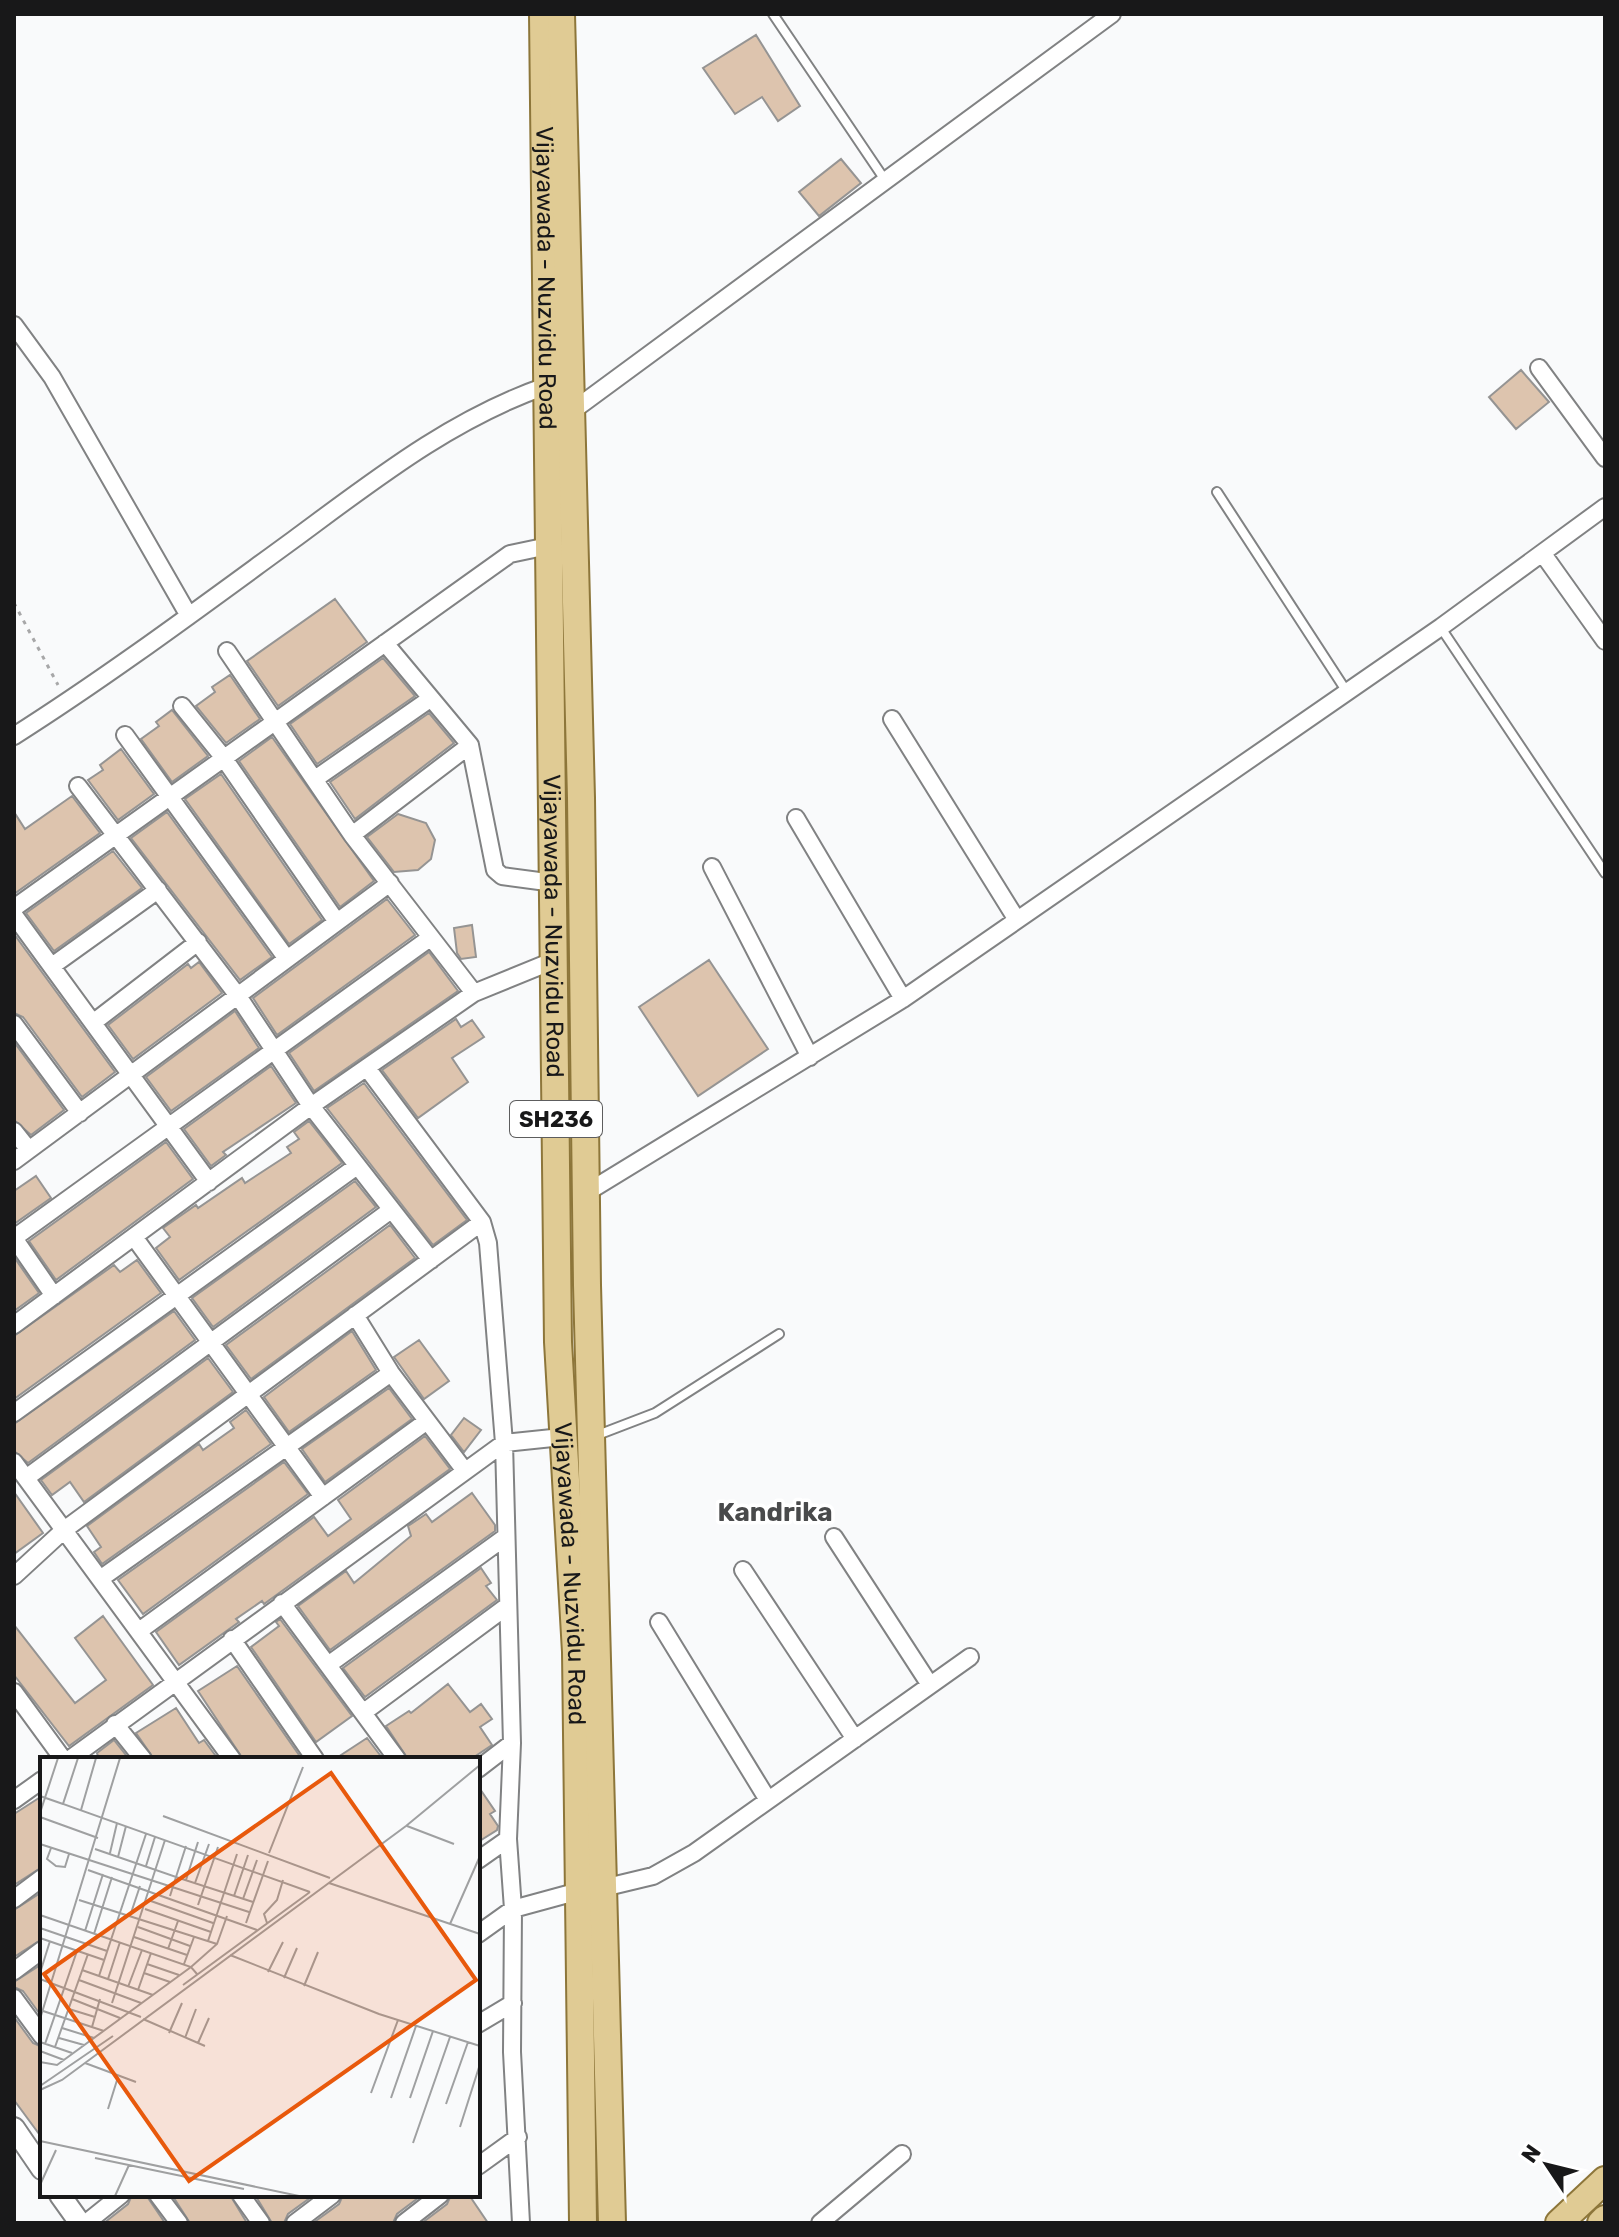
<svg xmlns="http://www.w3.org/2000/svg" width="1619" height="2237" font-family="Rubik,sans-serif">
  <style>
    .building { fill: #ddc4ae; stroke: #959493; stroke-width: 2 }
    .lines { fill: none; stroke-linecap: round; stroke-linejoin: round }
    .service-casing { stroke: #818283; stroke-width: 12 }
    .minor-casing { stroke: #818283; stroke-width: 20 }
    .tertiary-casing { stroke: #818283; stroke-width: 24 }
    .primary-casing { stroke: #8d763a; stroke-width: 30 }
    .path { stroke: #a7a7a8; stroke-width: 3; stroke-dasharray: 4 6; stroke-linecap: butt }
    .service { stroke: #fff; stroke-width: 8 }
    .minor { stroke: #fff; stroke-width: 16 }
    .tertiary { stroke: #fff; stroke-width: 20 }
    .primary { stroke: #e0cb94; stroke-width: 26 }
    .labels { text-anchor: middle; stroke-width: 7; stroke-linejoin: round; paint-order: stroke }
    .shield { fill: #fff; stroke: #5d5d5e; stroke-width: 2 }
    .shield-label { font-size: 22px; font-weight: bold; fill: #181819 }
    .street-label { font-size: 24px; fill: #181819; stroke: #fff }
    .neighbourhood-label { font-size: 26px; font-weight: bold; fill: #494a4b; stroke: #fff }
    .inset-road { fill: none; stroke: #9fa0a1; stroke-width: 2 }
    .view { fill: #e8590c; fill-opacity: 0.15; stroke: #e8590c; stroke-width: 4 }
    .inset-edge { fill: none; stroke: #181819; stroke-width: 4 }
  </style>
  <rect width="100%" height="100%" fill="#f9fafb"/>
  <!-- building -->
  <path class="building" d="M 756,35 L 800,106 L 778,121 L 762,97 L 735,114 L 703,68 Z
    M 841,159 L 861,183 L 819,216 L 799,192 Z
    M 1521,370 L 1549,402 L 1516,429 L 1489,397 Z
    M 335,599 L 367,642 L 278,706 L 247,661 Z
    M 383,658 L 415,696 L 317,764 L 290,724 Z
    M 230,675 L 260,719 L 226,743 L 196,706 L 215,692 L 212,687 Z
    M 172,710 L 208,756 L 172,782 L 141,739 L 159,726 L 156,722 Z
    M 429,713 L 454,743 L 355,819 L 330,782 Z
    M 272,737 L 374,881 L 340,907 L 239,761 Z
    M 121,749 L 154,794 L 118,820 L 88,780 L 103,770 L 100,765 Z
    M 221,774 L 322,920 L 289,944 L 185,799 Z
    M 72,796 L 100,833 L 14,894 L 14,812 L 25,829 Z
    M 167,812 L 272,957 L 240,980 L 131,838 Z
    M 398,814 L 426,823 L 435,840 L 431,859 L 418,870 L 394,872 L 367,837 Z
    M 113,851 L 142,888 L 54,951 L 26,913 Z
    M 387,899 L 415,935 L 277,1035 L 253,998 Z
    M 472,925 L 476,957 L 461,959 L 457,953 L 454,928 Z
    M 14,934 L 115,1072 L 82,1097 L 23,1017 L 14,1013 Z
    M 429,952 L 458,991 L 314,1091 L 289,1053 Z
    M 709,960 L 768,1049 L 698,1096 L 639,1007 Z
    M 199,962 L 222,993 L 133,1059 L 108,1025 L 188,964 L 191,968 Z
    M 235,1011 L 259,1048 L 171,1111 L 146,1077 Z
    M 456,1019 L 461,1027 L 472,1020 L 484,1037 L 452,1058 L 468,1082 L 418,1118 L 382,1070 Z
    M 14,1042 L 64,1110 L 31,1135 L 14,1120 Z
    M 271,1066 L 296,1103 L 223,1152 L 226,1155 L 211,1166 L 184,1129 Z
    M 364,1083 L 467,1220 L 433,1245 L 327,1108 Z
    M 309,1121 L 342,1163 L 179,1280 L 156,1248 L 170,1237 L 163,1228 L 196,1205 L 198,1208 L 242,1178 L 245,1183 L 291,1153 L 287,1147 L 299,1139 L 294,1132 Z
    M 166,1142 L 193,1179 L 56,1280 L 29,1241 Z
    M 36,1176 L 51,1198 L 14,1224 L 14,1191 Z
    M 355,1181 L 376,1207 L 213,1327 L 192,1298 Z
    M 390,1225 L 415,1258 L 251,1379 L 226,1345 Z
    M 14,1257 L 39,1293 L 14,1311 Z
    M 137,1260 L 161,1293 L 14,1399 L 14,1336 L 114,1265 L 120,1272 Z
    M 174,1311 L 195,1340 L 28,1463 L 14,1451 L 14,1424 Z
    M 352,1331 L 376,1370 L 289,1432 L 264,1397 Z
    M 419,1340 L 449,1381 L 424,1399 L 394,1357 Z
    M 208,1358 L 233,1392 L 84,1502 L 70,1482 L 52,1495 L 41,1480 Z
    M 389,1388 L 412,1419 L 325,1482 L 302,1449 Z
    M 246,1410 L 271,1444 L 102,1564 L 94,1552 L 101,1547 L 87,1526 L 199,1444 L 203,1450 L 234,1428 L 230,1422 Z
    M 464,1418 L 481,1430 L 464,1452 L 451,1435 Z
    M 425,1436 L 450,1469 L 264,1604 L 262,1601 L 236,1619 L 239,1622 L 179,1665 L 156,1632 L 314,1517 L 328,1536 L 351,1519 L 338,1500 Z
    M 284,1462 L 308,1494 L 143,1614 L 118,1580 Z
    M 14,1492 L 43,1533 L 14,1554 Z
    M 472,1493 L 495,1525 L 495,1531 L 330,1650 L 298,1606 L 346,1571 L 354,1583 L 411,1536 L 408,1526 L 426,1514 L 432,1522 Z
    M 481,1568 L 491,1583 L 486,1586 L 497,1600 L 365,1697 L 343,1668 Z
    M 103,1616 L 153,1685 L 69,1746 L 14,1675 L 14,1625 L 75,1703 L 106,1680 L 75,1638 Z
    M 280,1619 L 352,1716 L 316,1742 L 251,1647 L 279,1626 L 276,1622 Z
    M 237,1666 L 299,1755 L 293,1759 L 243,1759 L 198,1691 Z
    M 448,1684 L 470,1712 L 481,1704 L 492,1719 L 480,1727 L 492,1745 L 471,1759 L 408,1759 L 386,1726 L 409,1711 L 411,1713 Z
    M 176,1708 L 199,1743 L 204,1740 L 218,1759 L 154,1759 L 136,1733 Z
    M 367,1738 L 383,1759 L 335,1759 Z
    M 114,1740 L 129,1759 L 99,1759 L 97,1753 Z
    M 478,1786 L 495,1811 L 490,1814 L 498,1826 L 497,1830 L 478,1842 Z
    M 42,1796 L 42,1867 L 14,1885 L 14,1814 Z
    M 42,1892 L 42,1939 L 14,1957 L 14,1910 Z
    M 42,1964 L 42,2017 L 23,1991 L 14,1987 L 14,1982 Z
    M 14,2017 L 33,2043 L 42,2047 L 42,2138 L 14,2100 Z
    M 132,2195 L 146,2195 L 165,2223 L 104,2223 L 128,2204 Z
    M 172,2195 L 230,2195 L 247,2223 L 190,2223 Z
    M 255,2195 L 314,2195 L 288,2214 L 284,2223 L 272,2223 Z
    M 343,2195 L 422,2195 L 397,2214 L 393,2223 L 313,2223 L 339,2204 Z
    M 451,2195 L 469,2195 L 488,2223 L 422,2223 L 447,2204 Z"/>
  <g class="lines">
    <!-- service casing -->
    <g class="service-casing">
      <path id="service" d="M 773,14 L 885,180
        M 1217,492 L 1347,692
        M 1441,628 L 1605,873
        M 595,1436 L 655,1413 L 779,1334"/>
    </g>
    <!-- minor casing -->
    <g class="minor-casing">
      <path id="minor" d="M 14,325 L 52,377 L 189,616
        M 1539,368 L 1605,458
        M 571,412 L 1112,14
        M 1543,554 L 1605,641
        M 385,643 L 470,745 L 495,870 L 502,876 L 554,883
        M 227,651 L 352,835 L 474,993
        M 182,706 L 223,757 L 337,922
        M 892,719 L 1017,920
        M 125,735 L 287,959
        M 14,736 C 110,675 201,607 293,540 C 373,481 451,419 546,386
        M 315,779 L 430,699
        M 78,786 L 238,996 L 311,1106 L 431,1260
        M 796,818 L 903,999
        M 352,835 L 470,745
        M 712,867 L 810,1057
        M 14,908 L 510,554 L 548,546
        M 14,915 L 209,1182
        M 52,966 L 158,890
        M 94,1022 L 198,942
        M 14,1024 L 80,1113
        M 367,1068 L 482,1222 L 488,1243 L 504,1443 L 512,1743 L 508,1839 L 513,1909 L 512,2052 L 521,2223
        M 14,1131 L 29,1150
        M 14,1161 L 390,883
        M 586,1193 L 903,999 L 1441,627 L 1605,507
        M 134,1237 L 323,1497
        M 54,1296 L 14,1238 L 430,938
        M 355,1315 L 391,1373 L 465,1471
        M 14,1325 L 311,1106 L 474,993 L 555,960
        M 14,1413 L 357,1166
        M 14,1462 L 232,1759
        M 26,1478 L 391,1210
        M 834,1537 L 930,1685
        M 743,1570 L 855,1739
        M 14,1576 L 64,1530 L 482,1222
        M 100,1579 L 391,1373
        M 282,1603 L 397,1759
        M 659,1622 L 768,1800
        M 139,1631 L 427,1421
        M 232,1639 L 315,1759
        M 328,1665 L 504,1538
        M 14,1692 L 63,1759
        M 364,1712 L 506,1607
        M 115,1724 L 143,1759
        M 70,1759 L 504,1443 L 562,1437
        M 478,1769 L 512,1743
        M 14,1800 L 42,1780
        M 478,1860 L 508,1839
        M 603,1888 L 653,1876 L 694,1853 L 970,1657
        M 14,1899 L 42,1878
        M 478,1934 L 513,1909 L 579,1891
        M 14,1971 L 42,1950
        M 14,1998 L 42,2036
        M 478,2024 L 513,2003
        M 478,2166 L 518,2137
        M 158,2195 L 179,2223
        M 241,2195 L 261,2223
        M 86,2223 L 121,2195
        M 295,2223 L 332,2195
        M 404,2223 L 440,2195
        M 820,2223 L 902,2154"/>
    </g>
    <!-- tertiary casing -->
    <g class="tertiary-casing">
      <path id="tertiary" d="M 14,2128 L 42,2169
        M 60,2195 L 80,2223"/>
    </g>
    <!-- primary casing -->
    <g class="primary-casing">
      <g id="primary">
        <path id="s1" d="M 543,14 L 558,1342 L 576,1652 L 583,2223"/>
        <path d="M 561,14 L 581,798 L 587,1285 L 612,2223"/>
        <path d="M 1559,2223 L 1605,2180"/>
        <path d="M 1601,2223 L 1605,2219"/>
      </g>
    </g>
    <!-- path -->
    <path class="path" d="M 14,603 L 58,685"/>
    <!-- service -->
    <use href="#service" class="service"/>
    <!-- minor -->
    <use href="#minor" class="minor"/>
    <!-- tertiary -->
    <use href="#tertiary" class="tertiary"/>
    <!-- primary -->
    <use href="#primary" class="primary"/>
  </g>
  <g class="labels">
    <!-- shield labels -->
    <rect class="shield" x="510" y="1101" width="92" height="36" rx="6"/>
    <g class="shield-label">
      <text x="556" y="1127">SH236</text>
    </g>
    <!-- street labels -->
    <g class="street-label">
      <text dy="8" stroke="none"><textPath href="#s1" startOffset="264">Vijayawada - Nuzvidu Road</textPath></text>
      <text dy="8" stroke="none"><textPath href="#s1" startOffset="912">Vijayawada - Nuzvidu Road</textPath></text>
      <text dy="8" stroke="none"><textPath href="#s1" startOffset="1560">Vijayawada - Nuzvidu Road</textPath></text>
    </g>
    <!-- neighbourhood labels -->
    <g class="neighbourhood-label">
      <text x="775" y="1521">Kandrika</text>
    </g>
  </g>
  <!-- overview -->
  <g transform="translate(40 1757)">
    <rect width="440" height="440" fill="#f9fafb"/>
    <path class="inset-road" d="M 38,1 L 23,47 L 270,135M 0,39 L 23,47M 41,53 L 56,1M 0,56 L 18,1M 123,59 L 290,121M 0,60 L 58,81M 367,69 L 414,87M 0,87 L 209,155M 11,91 L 7,102 L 16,109 L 25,110 L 29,97M 55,92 L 136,120 L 146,89M 70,96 L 77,66M 229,96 L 263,10M 78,100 L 86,69M 106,109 L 115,80M 48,113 L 217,173M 146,123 L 158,85M 155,126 L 169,87M 289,126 L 440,177M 130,139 L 136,120 L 213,145M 194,139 L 208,98M 203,142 L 217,103M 39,143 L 177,187M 108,143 L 173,166M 158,148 L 178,90M 105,152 L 171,175M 0,158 L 151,210 L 157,217M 90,159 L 100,129M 206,166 L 228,104M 227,166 L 224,157 L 237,143 L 243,123M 410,167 L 440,99M 98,170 L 150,189M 0,171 L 67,194M 45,174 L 63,117M 54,177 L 72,120M 94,180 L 147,198M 0,181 L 64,203M 168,184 L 197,97M 128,192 L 138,164M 190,198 L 339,257 L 440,289M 107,207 L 139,218M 144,207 L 154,180M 42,213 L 113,238M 228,215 L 243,185M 0,216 L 10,184M 104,216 L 130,225M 59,219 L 106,77M 244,221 L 257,191M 0,222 L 101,260M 68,222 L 80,185M 39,223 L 101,246M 143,228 L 270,135M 264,229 L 278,195M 88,230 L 102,193M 98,233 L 111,196M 32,242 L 80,261M 72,246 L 125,83M 29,252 L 55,260M 3,254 L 64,274M 0,262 L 80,1M 103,262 L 165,289M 52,270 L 60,242M 22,271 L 54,281M 129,276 L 142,246M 19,281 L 44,288M 145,281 L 156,252M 0,285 L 32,296M 158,286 L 169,261M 5,287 L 37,194M 15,290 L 48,197M 0,294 L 24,303M 0,305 L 17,308 L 151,210 L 177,187 L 187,159M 45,306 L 96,325M 0,329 L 73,279M 0,333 L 22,323 L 366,69 L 440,8M 331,336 L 358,263M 351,341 L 376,269M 370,341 L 393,274M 406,347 L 428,285M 68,352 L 78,320M 420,370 L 440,307M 0,384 L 259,439M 373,386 L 410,280M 55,401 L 204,432M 0,428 L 16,393M 75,439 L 89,408"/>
    <path class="view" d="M 291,16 L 436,223 L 149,424 L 4,217 Z"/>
    <rect width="440" height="440" class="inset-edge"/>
  </g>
  <!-- border -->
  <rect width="1619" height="2237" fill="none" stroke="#181819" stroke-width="32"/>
  <!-- north arrow -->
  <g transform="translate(1547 2165) rotate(305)" stroke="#ffffff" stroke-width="6" paint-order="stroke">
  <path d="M0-6L14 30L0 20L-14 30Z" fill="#181819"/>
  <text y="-12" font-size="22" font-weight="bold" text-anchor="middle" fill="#181819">N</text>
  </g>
</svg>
